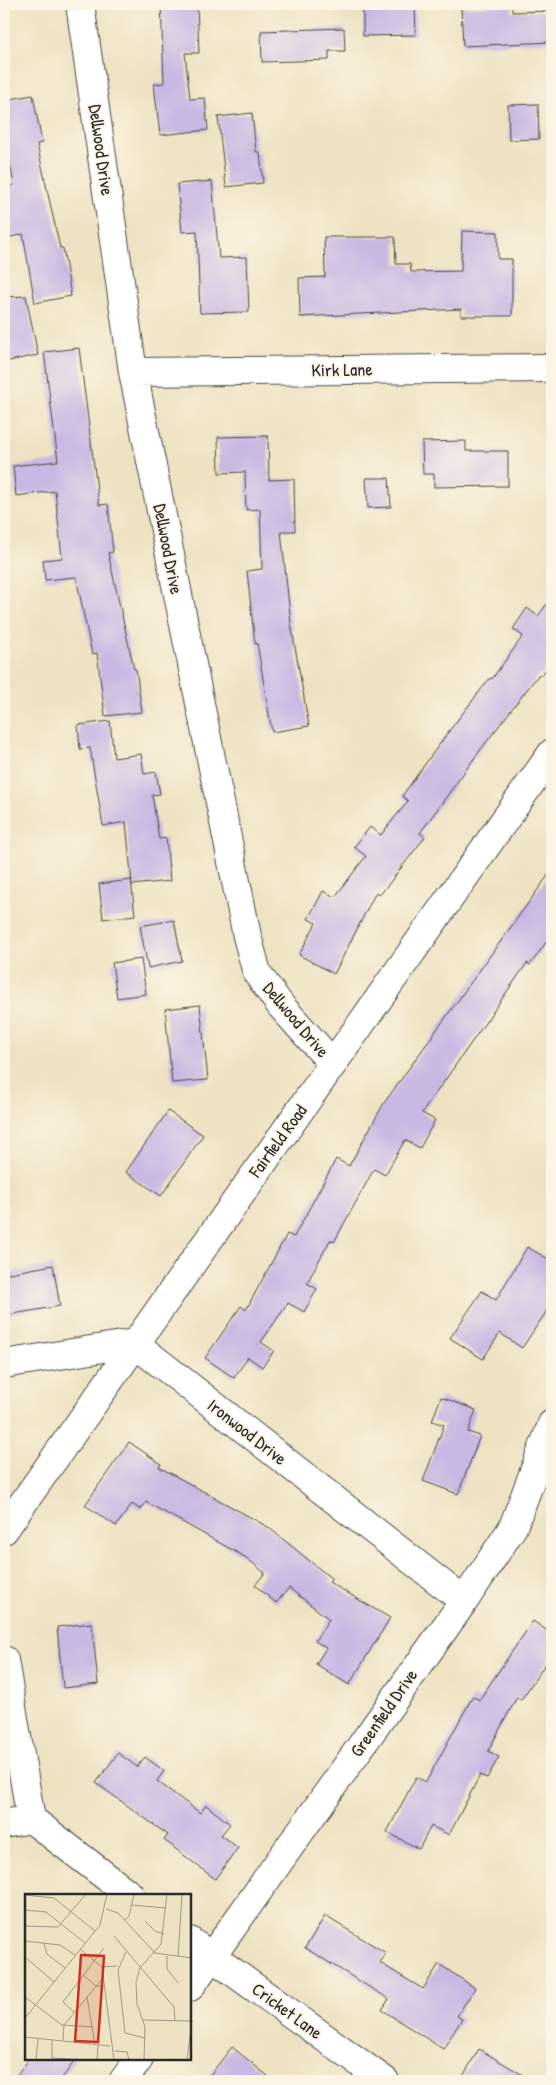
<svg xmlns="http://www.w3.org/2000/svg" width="556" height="2085" font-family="'Patrick Hand',sans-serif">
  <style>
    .building { fill: #c9b8e3 }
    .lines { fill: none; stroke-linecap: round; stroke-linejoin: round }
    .minor-casing { stroke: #484742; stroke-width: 30 }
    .minor { stroke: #fff; stroke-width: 28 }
    .labels { text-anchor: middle; stroke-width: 4; stroke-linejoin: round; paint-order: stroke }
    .street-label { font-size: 18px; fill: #2b2b2b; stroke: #fcf5e5 }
    .inset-road { fill: none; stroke: #9f9986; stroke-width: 1 }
    .view { fill: #c8321e; fill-opacity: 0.15; stroke: #c8321e; stroke-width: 2.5 }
    .inset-edge { fill: none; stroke: #2b2b2b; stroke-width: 2.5 }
  </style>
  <rect width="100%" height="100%" fill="#fcf5e5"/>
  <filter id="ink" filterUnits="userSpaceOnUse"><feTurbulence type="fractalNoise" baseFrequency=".02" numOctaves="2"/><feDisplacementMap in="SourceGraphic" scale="10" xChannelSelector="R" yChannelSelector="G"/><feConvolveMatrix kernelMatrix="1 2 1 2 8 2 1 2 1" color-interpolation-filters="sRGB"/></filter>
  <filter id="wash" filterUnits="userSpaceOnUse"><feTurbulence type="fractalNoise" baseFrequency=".0096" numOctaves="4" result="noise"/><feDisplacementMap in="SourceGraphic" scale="20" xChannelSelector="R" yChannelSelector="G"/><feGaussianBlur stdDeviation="1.12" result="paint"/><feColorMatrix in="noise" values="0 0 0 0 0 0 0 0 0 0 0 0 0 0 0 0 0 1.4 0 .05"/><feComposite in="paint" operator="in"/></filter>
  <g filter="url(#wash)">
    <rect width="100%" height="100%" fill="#ede3c2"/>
    <g id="blocks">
      <!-- building -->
      <path class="building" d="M 161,4 L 197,4 L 199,53 L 185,53 L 190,99 L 205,98 L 208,130 L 160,135 L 154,84 L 164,83 Z
        M 512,5 L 512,12 L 552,11 L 552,42 L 463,46 L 461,7 Z
        M 415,6 L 416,35 L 363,36 L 363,7 Z
        M 344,28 L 345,51 L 329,51 L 329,60 L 262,62 L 261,31 Z
        M 33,95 L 42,143 L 37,144 L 60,248 L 63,248 L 71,296 L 35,303 L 23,234 L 4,239 L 4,187 L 14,185 L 4,131 L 4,100 Z
        M 538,104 L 539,139 L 509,140 L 508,105 Z
        M 252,113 L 256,152 L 260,152 L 263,183 L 226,187 L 218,117 Z
        M 212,181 L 219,258 L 247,257 L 249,312 L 200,313 L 197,231 L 182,232 L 177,184 Z
        M 462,231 L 498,232 L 498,259 L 512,259 L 512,316 L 461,316 L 461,309 L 300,317 L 299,278 L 325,277 L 324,237 L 395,237 L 396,264 L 410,264 L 411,272 L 461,271 Z
        M 26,296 L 38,355 L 4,362 L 4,297 Z
        M 79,348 L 99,505 L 108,504 L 113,552 L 108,553 L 134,669 L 136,669 L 142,712 L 105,716 L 97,653 L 92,654 L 76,577 L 45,580 L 43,560 L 62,558 L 55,491 L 16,496 L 13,466 L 58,461 L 44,352 Z
        M 268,436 L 269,480 L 294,479 L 295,531 L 281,531 L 291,624 L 309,726 L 272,732 L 257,643 L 255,644 L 247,571 L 262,569 L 260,509 L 246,510 L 245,472 L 219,473 L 218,437 Z
        M 466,441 L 466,451 L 508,451 L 508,486 L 434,487 L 434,474 L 423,474 L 422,442 Z
        M 366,478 L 389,478 L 391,507 L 368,508 Z
        M 552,597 L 552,661 L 541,676 L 539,674 L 481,749 L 420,833 L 425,837 L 380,895 L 376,892 L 334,974 L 299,955 L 316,923 L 308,919 L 323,891 L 335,897 L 366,856 L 354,847 L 370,827 L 381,835 L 408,801 L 402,796 L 449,731 L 490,678 L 492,679 L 523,636 L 513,629 L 527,608 L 538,616 Z
        M 110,721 L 114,758 L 141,754 L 144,774 L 156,772 L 160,794 L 152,795 L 159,839 L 166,838 L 170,881 L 132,885 L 126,822 L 103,826 L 90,748 L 80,749 L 78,725 Z
        M 552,870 L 552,934 L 530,965 L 527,963 L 422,1113 L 435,1120 L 420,1148 L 405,1140 L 385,1175 L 374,1169 L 334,1242 L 330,1240 L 307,1283 L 317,1289 L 304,1312 L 288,1303 L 261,1342 L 274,1351 L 262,1367 L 248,1357 L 234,1378 L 205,1358 L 241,1306 L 246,1310 L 287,1234 L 294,1237 L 336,1159 L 349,1166 L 384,1103 Z
        M 131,880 L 135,915 L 103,919 L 99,884 Z
        M 174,920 L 182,961 L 148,968 L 140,926 Z
        M 141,959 L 146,994 L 117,998 L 112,963 Z
        M 200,1005 L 208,1080 L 172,1083 L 165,1009 Z
        M 168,1111 L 203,1135 L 161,1196 L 126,1172 Z
        M 527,1247 L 552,1261 L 552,1303 L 522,1348 L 500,1333 L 483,1359 L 450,1338 L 482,1291 L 496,1300 Z
        M 53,1265 L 60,1306 L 7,1315 L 4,1299 L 4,1274 Z
        M 441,1397 L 476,1410 L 468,1432 L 480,1436 L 458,1494 L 423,1481 L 444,1425 L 432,1421 Z
        M 129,1442 L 161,1464 L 159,1467 L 268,1527 L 332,1579 L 329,1582 L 390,1618 L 349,1685 L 316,1664 L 326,1648 L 315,1641 L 329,1619 L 289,1588 L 276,1603 L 255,1585 L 265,1573 L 245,1557 L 146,1502 L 141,1510 L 132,1504 L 116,1526 L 85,1505 Z
        M 533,1621 L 552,1634 L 552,1654 L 521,1700 L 517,1697 L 488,1751 L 499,1757 L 487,1778 L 480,1775 L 449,1835 L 431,1826 L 419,1849 L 387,1832 L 416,1777 L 426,1782 L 473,1696 L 479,1700 Z
        M 92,1623 L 98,1684 L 63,1688 L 57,1627 Z
        M 118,1753 L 137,1767 L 145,1757 L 164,1771 L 157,1781 L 200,1813 L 206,1805 L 230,1824 L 221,1835 L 238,1848 L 215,1879 L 164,1840 L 168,1835 L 96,1783 Z
        M 325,1916 L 386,1953 L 380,1963 L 423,1989 L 439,1964 L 475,1988 L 457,2016 L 462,2019 L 443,2049 L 382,2010 L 389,1999 L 305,1948 Z
        M 232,2047 L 274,2081 L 205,2081 Z
        M 479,2049 L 533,2081 L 460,2081 Z
        M 29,2059 L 76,2059 L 60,2081 L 13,2081 Z"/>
    </g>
  </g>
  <g filter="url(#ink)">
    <use href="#blocks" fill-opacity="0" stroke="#484742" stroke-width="1"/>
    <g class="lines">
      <!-- minor casing -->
      <g class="minor-casing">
        <path id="minor" d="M 80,4 L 133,372 L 247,936 L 257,973 L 281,1006 L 333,1064
          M 133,372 L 552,368
          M 4,1364 L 134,1343 L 464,1601
          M 4,1530 L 552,753
          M 4,1660 L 31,1819
          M 4,1824 L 31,1819 L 130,1895
          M 190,1941 L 385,2081
          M 190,1987 L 464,1601 L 513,1527 L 552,1424
          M 123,2081 L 139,2059"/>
      </g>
      <!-- minor -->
      <use href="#minor" class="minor"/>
    </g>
  </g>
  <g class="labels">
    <!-- street labels -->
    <g class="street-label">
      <text transform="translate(101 150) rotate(82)" y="6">Dellwood Drive</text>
      <text transform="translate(342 370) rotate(-1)" y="6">Kirk Lane</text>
      <text transform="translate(168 549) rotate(79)" y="6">Dellwood Drive</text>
      <text transform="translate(296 1020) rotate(50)" y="6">Dellwood Drive</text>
      <text transform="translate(278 1141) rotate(-54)" y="6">Fairfield Road</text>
      <text transform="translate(247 1432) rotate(38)" y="6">Ironwood Drive</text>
      <text transform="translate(384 1713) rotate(-55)" y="6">Greenfield Drive</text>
      <text transform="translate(287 2011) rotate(36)" y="6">Cricket Lane</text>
    </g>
  </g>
  <!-- overview -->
  <g transform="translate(25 1894)">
    <rect width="166" height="166" fill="#ede3c2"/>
    <path class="inset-road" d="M 0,1 L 29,4 L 70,37M 106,11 L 141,14M 81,15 L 93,19 L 130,59 L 167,64M 0,16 L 21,18 L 60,49M 100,26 L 104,22 L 109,0M 120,27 L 130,37 L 139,40M 0,32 L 33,33 L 61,0M 89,42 L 149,113 L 150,126M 0,47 L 35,51 L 50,61M 19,49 L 22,60 L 40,74M 55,55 L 77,73 L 92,72M 101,58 L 93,76 L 100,139 L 120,144M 142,62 L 142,75 L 153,89M 0,63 L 29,88M 153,63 L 157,0M 77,73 L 89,166M 58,81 L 71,92 L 79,92M 0,103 L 37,131 L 68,133M 62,103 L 70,151M 50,119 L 38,108 L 79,54M 0,124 L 75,31 L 82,0M 118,126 L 166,127M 0,143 L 85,152M 38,146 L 39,131 L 78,84M 90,157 L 102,158 L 104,166M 27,164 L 61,166M 11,166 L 13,145M 27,166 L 27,146M 72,166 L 73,151M 119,166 L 120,133 L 112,110 L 111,88 L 115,74 L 136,50 L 142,0M 162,166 L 167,126"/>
    <path class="view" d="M 56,61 L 79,62 L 73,148 L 50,147 Z"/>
    <rect width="166" height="166" class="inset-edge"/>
  </g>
  <!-- margin -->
  <rect width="556" height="2085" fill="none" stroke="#fcf5e5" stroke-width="20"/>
</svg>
